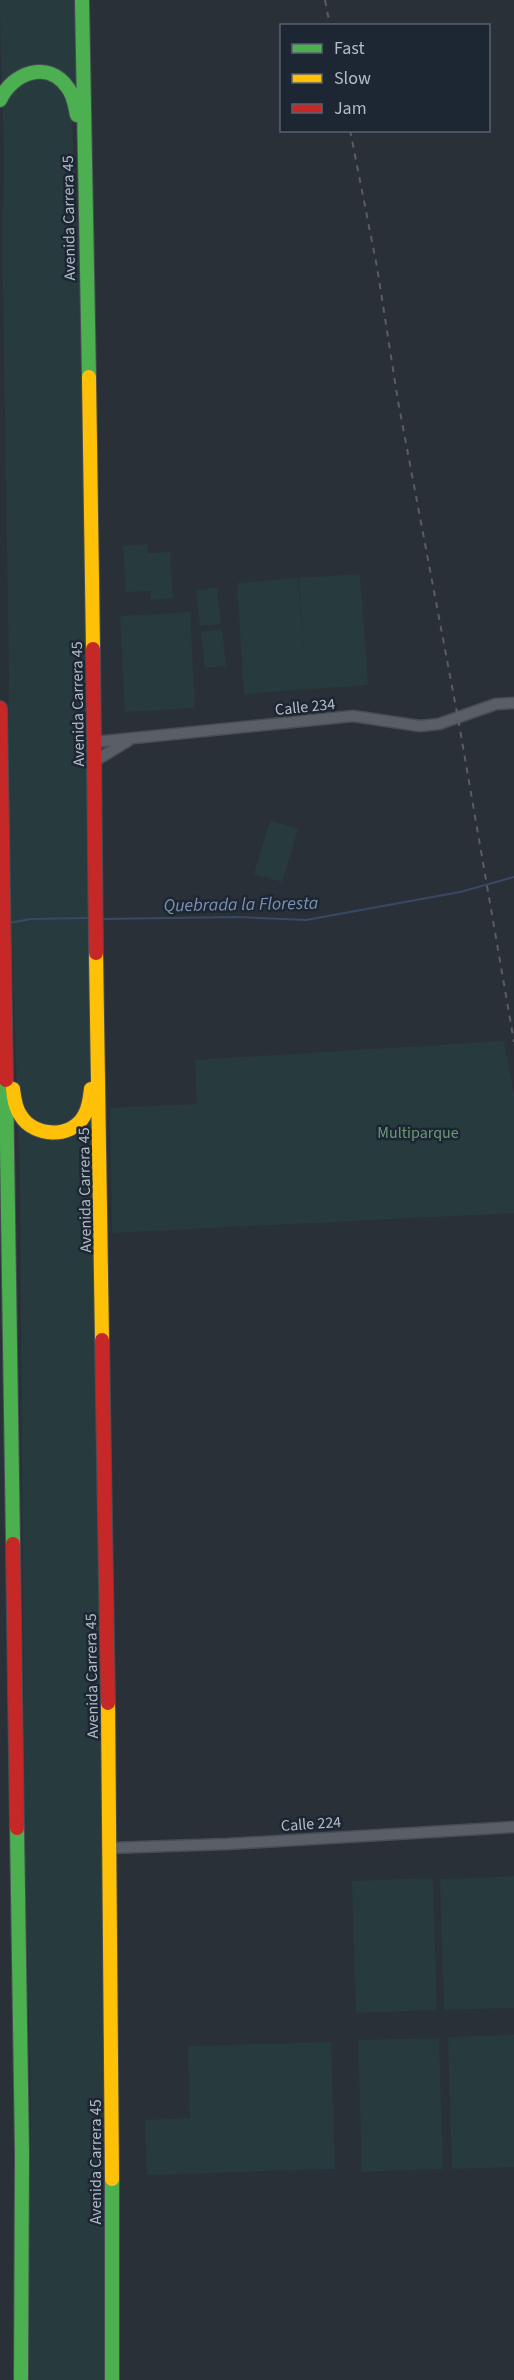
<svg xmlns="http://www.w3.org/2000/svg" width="514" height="2380" font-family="'Source Sans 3',sans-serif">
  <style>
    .green { fill: #273a3e }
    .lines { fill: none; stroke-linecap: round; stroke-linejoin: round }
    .stream { stroke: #384963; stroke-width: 2 }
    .street-casing { stroke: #484c53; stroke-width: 13 }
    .fast-casing { stroke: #474c53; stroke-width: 16 }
    .slow-casing { stroke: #474c53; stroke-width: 16 }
    .jam-casing { stroke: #474c53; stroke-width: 16 }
    .street { stroke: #5a5e66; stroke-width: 10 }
    .fast { stroke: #4caf50; stroke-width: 14 }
    .slow { stroke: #ffc107; stroke-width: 14 }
    .jam { stroke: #c62828; stroke-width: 14 }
    .rail { stroke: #595d64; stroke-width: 2; stroke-dasharray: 6 6; stroke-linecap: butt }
    .labels { text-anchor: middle; stroke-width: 5; stroke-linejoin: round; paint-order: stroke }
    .street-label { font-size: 16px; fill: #b4bcc9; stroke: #1d2633 }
    .park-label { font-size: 16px; fill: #6b9a76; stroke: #1d2633 }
    .water-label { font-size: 18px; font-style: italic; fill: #7c92b1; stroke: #1d2633 }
  </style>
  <rect width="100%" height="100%" fill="#2a3038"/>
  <!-- green -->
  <path class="green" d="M 0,0 L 75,0 L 77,84 L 72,118 L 81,306 L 104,1860 L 105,2380 L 27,2380 L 31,2105 L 25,1879 L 20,1178 L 7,797 L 9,677 L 2,226 C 7,151 0,76 0,0 Z
    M 147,544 L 148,553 L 170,552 L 173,598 L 151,600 L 150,591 L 126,592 L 123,546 Z
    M 360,574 L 368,685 L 244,694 L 237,583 L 298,578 L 304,656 L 299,578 Z
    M 217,587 L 221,624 L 200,626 L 196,590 Z
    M 190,612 L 195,708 L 125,712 L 120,616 Z
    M 222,629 L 226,666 L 205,668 L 201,632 Z
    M 270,820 L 298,829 L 282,882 L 254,874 Z
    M 504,1041 L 514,1095 L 514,1213 L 112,1233 L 110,1108 L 197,1104 L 195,1060 Z
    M 514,1876 L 514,2008 L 444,2010 L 440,1879 Z
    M 433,1878 L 437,2010 L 356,2013 L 352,1881 Z
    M 514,2035 L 514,2167 L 452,2169 L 448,2037 Z
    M 439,2038 L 443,2169 L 362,2172 L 358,2040 Z
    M 331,2042 L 335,2169 L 147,2175 L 145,2120 L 190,2118 L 188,2046 Z"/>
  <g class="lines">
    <!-- stream -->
    <path class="stream" d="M 102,919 L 236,917 L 306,920 L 460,892 L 514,877
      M 9,923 L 31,919 L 87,918"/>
    <!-- street casing -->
    <g class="street-casing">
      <path id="street" d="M 95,742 L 353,716 L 420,726 L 439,724 L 496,704 L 514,703
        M 95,761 L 128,741
        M 110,1848 L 227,1844 L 514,1827"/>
    </g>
    <!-- fast casing -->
    <g class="fast-casing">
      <path id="fast" d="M 82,0 L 89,377
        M 0,100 C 12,73 48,59 68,88 C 74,96 75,106 77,115
        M 6,1080 L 13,1544
        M 17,1828 L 22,2153 L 21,2380
        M 112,2179 L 112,2380"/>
    </g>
    <!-- slow casing -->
    <g class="slow-casing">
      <path id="slow" d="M 89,377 L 93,649
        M 96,953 L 102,1340
        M 13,1089 C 14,1098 15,1108 21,1116 C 34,1137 71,1139 84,1116 C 89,1108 90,1098 91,1089
        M 108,1703 L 112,2179"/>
    </g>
    <!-- jam casing -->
    <g class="jam-casing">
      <path id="jam" d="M 93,649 L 96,953
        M 0,708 L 6,1080
        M 102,1340 L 108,1703
        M 13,1544 L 17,1828"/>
    </g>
    <!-- street -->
    <use href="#street" class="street"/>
    <!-- fast -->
    <use href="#fast" class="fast"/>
    <!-- slow -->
    <use href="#slow" class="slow"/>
    <!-- jam -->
    <use href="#jam" class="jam"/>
    <!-- rail -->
    <path class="rail" d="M 325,0 L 330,26
      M 350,130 L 377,267 L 398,401 L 458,718 L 514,1042"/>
  </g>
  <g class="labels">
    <!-- street labels -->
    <g class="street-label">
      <text transform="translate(68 218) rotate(-91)" y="6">Avenida Carrera 45</text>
      <text transform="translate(77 704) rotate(-91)" y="6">Avenida Carrera 45</text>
      <text transform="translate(305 706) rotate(-6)" y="6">Calle 234</text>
      <text transform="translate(84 1190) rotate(-91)" y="6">Avenida Carrera 45</text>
      <text transform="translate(91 1676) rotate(-91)" y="6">Avenida Carrera 45</text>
      <text transform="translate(311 1823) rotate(-4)" y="6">Calle 224</text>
      <text transform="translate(95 2162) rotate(-90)" y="6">Avenida Carrera 45</text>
    </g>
    <!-- park labels -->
    <g class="park-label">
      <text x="418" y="1138">Multiparque</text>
    </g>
    <!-- water labels -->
    <g class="water-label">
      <text transform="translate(241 904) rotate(-1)" y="6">Quebrada la Floresta</text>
    </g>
  </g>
  <!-- legend -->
  <rect x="280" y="24" width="210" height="108" fill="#1d2633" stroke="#59626f" stroke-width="1.5"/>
  <rect x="292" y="44" width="30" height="9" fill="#4caf50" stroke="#59626f" stroke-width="1.5"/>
  <text x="334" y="54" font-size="18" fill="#b4bcc9">Fast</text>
  <rect x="292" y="74" width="30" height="9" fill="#ffc107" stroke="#59626f" stroke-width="1.5"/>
  <text x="334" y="84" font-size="18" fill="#b4bcc9">Slow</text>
  <rect x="292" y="104" width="30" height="9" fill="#c62828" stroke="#59626f" stroke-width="1.5"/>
  <text x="334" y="114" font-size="18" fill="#b4bcc9">Jam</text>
</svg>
